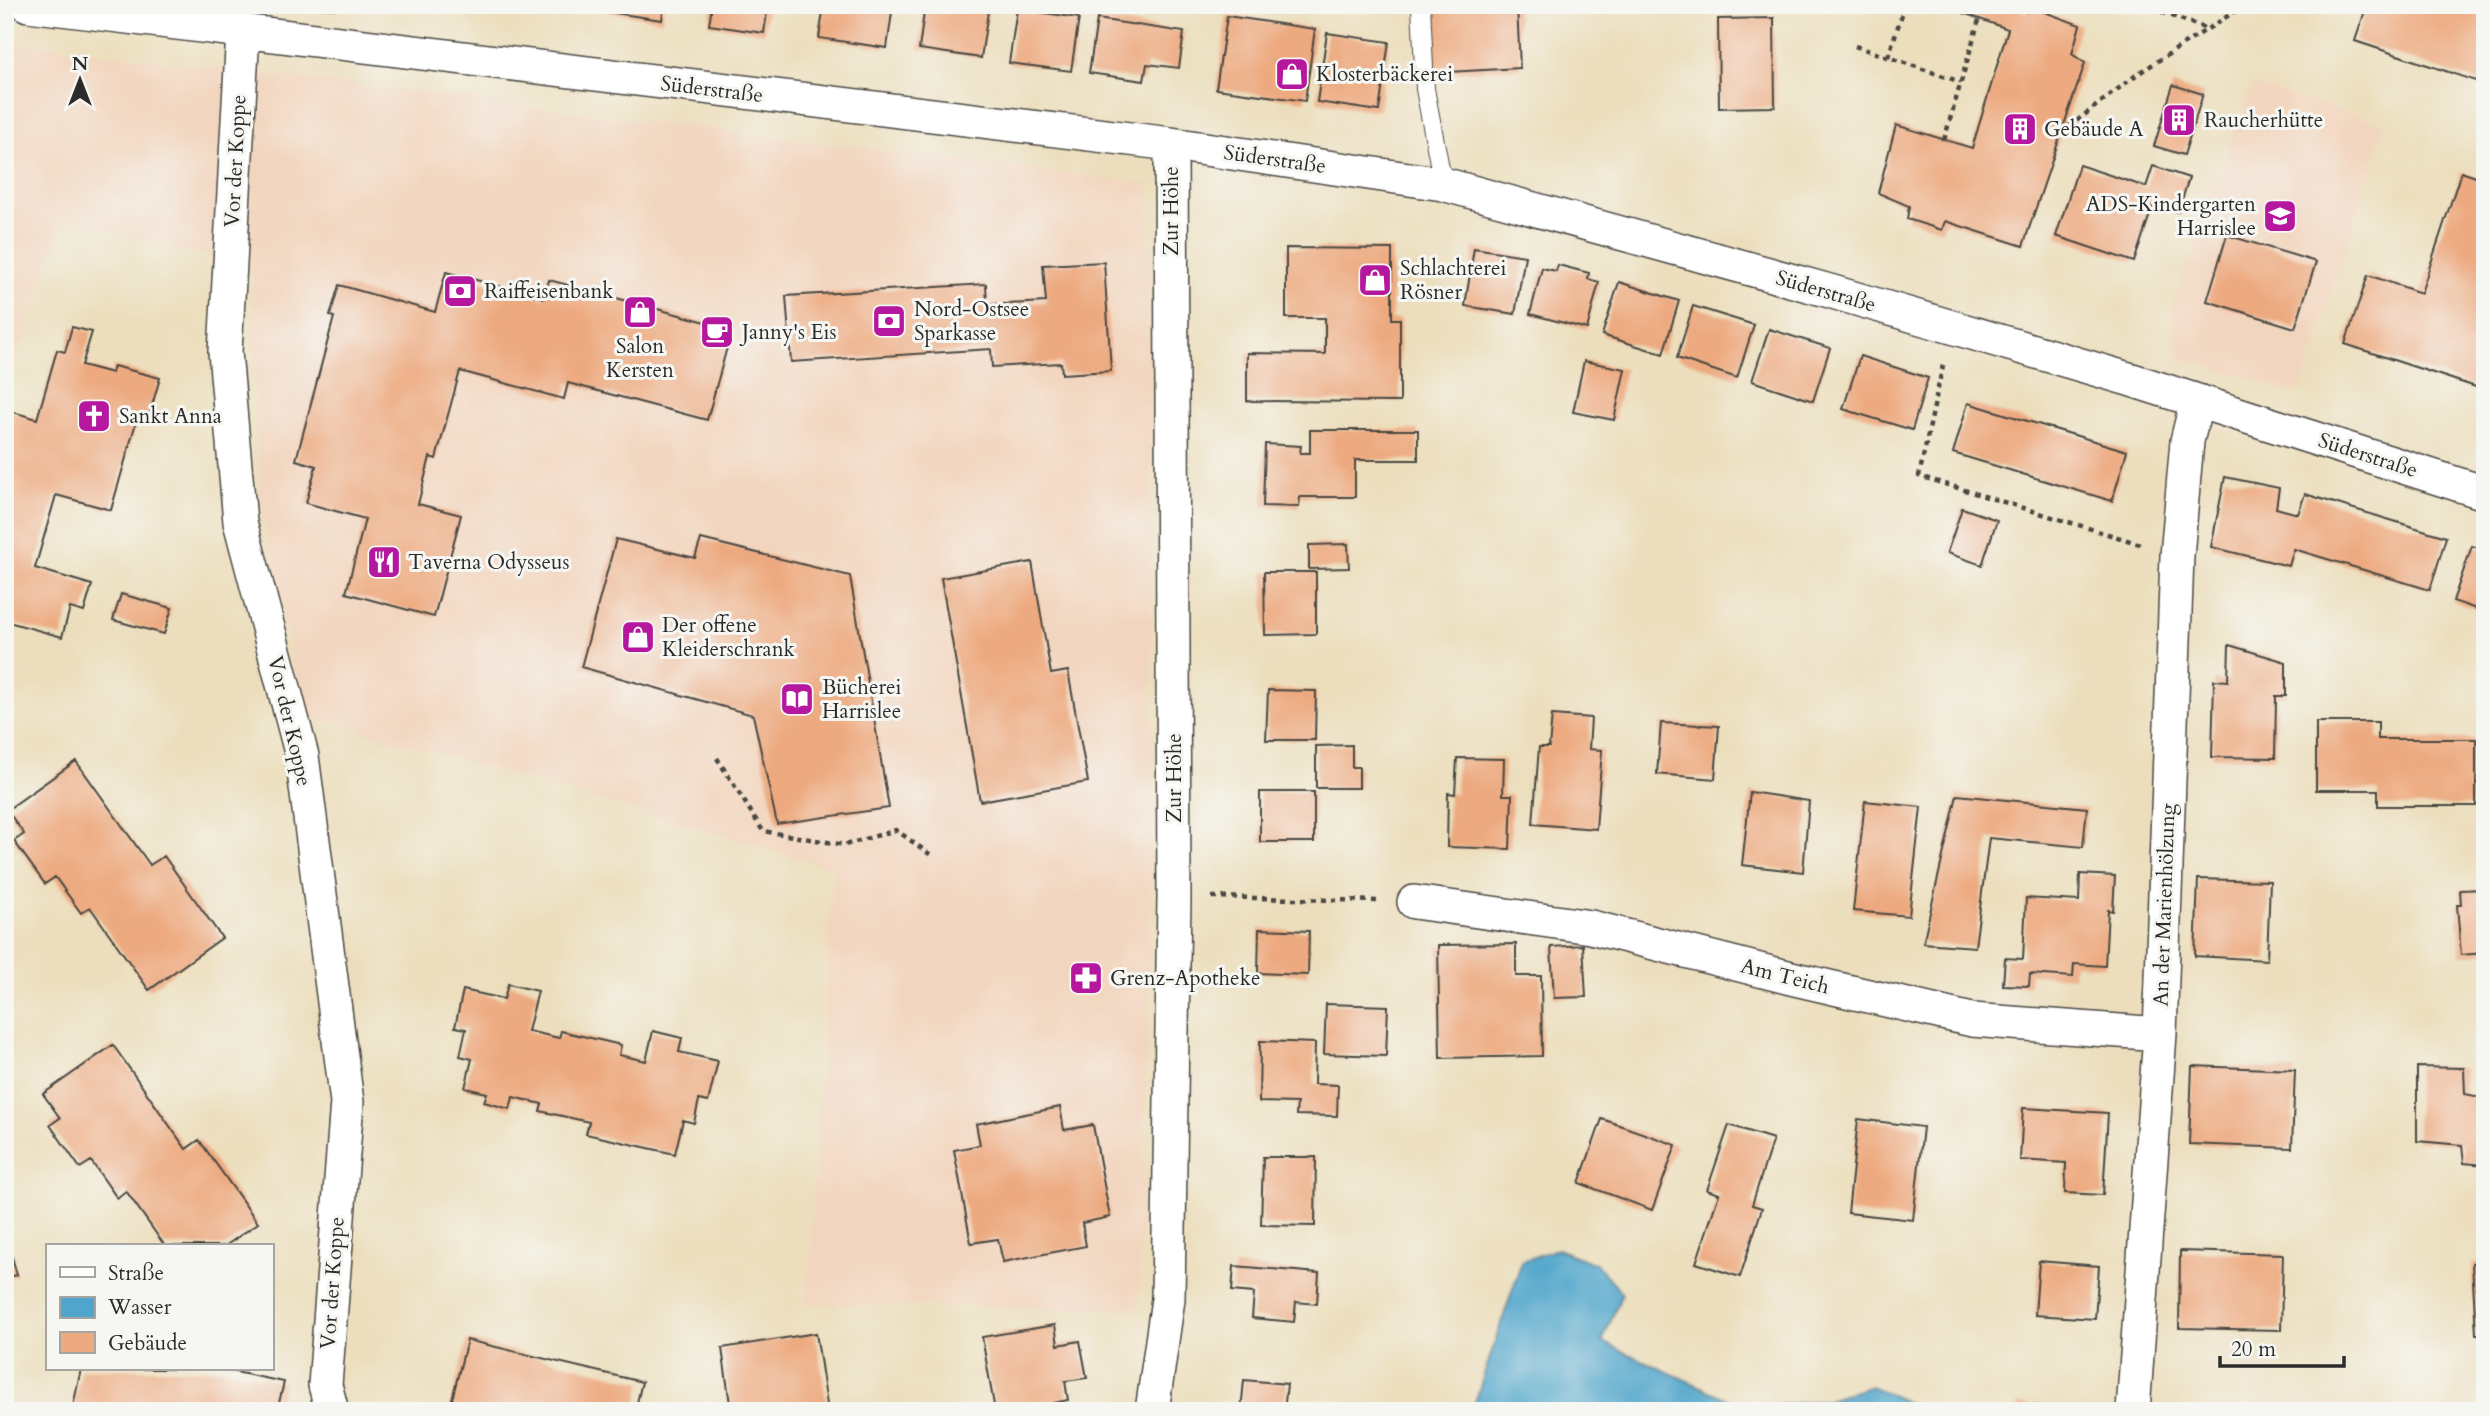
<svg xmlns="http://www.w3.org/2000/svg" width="2490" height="1416" font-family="Cardo,serif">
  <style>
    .built { fill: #f2d5be }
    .water { fill: #4fa5cb; stroke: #3d687b; stroke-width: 2 }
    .building { fill: #edaa80 }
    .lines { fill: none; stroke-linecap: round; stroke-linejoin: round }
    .lane-casing { stroke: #484641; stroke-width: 20 }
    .street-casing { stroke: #484641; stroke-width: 36 }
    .path { stroke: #484641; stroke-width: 4.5; stroke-dasharray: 5 5; stroke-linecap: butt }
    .lane { stroke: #fff; stroke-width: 18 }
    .street { stroke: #fff; stroke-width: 33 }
    .labels { text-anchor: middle; stroke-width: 6; stroke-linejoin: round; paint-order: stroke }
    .poi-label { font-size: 21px; fill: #2b2b2b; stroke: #f6f6f2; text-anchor: start }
    .street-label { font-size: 21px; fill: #2b2b2b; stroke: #f6f6f2 }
  </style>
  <rect width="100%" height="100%" fill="#f6f6f2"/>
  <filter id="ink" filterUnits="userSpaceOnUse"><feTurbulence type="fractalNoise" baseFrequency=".0143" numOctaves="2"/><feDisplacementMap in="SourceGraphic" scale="14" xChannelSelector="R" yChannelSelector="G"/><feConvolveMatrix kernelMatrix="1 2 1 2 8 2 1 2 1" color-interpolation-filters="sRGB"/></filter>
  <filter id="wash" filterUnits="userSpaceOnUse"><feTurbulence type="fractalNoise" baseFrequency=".00686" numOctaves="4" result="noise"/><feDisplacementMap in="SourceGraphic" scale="28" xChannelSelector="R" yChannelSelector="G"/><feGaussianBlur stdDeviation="1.57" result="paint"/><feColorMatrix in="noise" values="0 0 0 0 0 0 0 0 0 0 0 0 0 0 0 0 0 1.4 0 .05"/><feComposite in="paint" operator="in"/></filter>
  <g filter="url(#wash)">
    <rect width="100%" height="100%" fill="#ecdebc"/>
    <!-- built -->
    <path class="built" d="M 5,41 L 1149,184 L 1153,858 L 1139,1309 L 807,1304 L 833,868 L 304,715 L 259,495 L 251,269 L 64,217 L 5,395 Z
      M 2252,84 L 2385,125 L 2299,394 L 2179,357 L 2172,307 Z"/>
    <!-- water -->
    <path class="water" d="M 1557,1249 L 1596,1264 L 1622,1293 L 1602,1342 L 1747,1408 L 1828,1400 L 1871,1386 L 1926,1411 L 1472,1411 L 1522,1261 Z"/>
    <g id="blocks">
      <!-- building -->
      <path class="building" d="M 302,5 L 336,5 L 336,9 L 302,7 Z
        M 566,5 L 589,5 L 588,10 Z
        M 609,5 L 664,5 L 662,20 L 608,12 Z
        M 712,5 L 768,5 L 764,33 L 709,25 Z
        M 824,5 L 893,5 L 887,48 L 819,38 Z
        M 925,5 L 989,5 L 981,58 L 919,49 Z
        M 1469,5 L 1517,5 L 1520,68 L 1430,73 L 1427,7 Z
        M 1941,5 L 2008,5 L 2027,12 L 2031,7 L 2080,25 L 2072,54 L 2085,63 L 2023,246 L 1945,221 L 1942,230 L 1907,219 L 1909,206 L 1878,193 L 1896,125 L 1972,148 L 2008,29 Z
        M 2367,5 L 2485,5 L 2485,84 L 2355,41 Z
        M 1017,9 L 1079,18 L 1071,71 L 1009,63 Z
        M 1227,16 L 1315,29 L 1305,101 L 1216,89 Z
        M 1774,18 L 1775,107 L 1719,108 L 1718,19 Z
        M 1097,19 L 1184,32 L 1179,68 L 1147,64 L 1144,81 L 1089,73 Z
        M 1327,33 L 1389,42 L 1379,111 L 1317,102 Z
        M 2173,85 L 2203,94 L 2184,155 L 2154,146 Z
        M 2079,165 L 2146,187 L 2153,166 L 2189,178 L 2178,212 L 2153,205 L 2134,262 L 2056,236 Z
        M 2461,172 L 2485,180 L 2485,390 L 2345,344 L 2368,275 L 2421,293 Z
        M 5,214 L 12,216 L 6,241 L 5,241 Z
        M 2227,235 L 2316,262 L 2295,328 L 2207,301 Z
        M 1286,248 L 1392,249 L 1392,319 L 1400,319 L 1400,402 L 1247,401 L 1247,353 L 1325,354 L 1325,318 L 1286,318 Z
        M 1474,248 L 1525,256 L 1515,314 L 1465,306 Z
        M 1104,262 L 1111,371 L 1062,374 L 1061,363 L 992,367 L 991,349 L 791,362 L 786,296 L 986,284 L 987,305 L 1046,302 L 1043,265 Z
        M 1558,265 L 1589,273 L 1588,279 L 1599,282 L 1587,329 L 1530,314 L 1542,268 L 1556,271 Z
        M 446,272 L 544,298 L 549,280 L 732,329 L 707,420 L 568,383 L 564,399 L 460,371 L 436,459 L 430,457 L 418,504 L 461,515 L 434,617 L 346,593 L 365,519 L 306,503 L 316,466 L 296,460 L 334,317 L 330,316 L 339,285 L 435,312 Z
        M 1619,282 L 1679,301 L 1663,354 L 1602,335 Z
        M 1693,306 L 1754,325 L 1737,378 L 1677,358 Z
        M 72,327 L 92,332 L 82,365 L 112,373 L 114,366 L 160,378 L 147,423 L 137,419 L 111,510 L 56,495 L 35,568 L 92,585 L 84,612 L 70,608 L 62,637 L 5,621 L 5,412 L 6,410 L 37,419 L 57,350 L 65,352 Z
        M 1769,329 L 1830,348 L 1813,401 L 1752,381 Z
        M 1860,356 L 1928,378 L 1912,430 L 1843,409 Z
        M 1584,361 L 1625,369 L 1614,420 L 1573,412 Z
        M 1968,403 L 2127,451 L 2112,501 L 1953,453 Z
        M 1310,430 L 1418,430 L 1418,460 L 1355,460 L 1355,497 L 1300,497 L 1299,507 L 1263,506 L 1265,444 L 1301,446 L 1300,453 L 1310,453 Z
        M 2225,477 L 2279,488 L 2276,508 L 2298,514 L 2305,494 L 2446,537 L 2430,590 L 2294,549 L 2289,566 L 2211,547 Z
        M 1962,508 L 1997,520 L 1982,565 L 1947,553 Z
        M 616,539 L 695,558 L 701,539 L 850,576 L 889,808 L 777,824 L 753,715 L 581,667 Z
        M 1348,544 L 1349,568 L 1309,569 L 1309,545 Z
        M 2472,546 L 2485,550 L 2485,612 L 2453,601 Z
        M 1032,562 L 1051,674 L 1068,671 L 1088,782 L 980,801 L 941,578 Z
        M 1264,572 L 1316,572 L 1316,634 L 1265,635 Z
        M 121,594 L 172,608 L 164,634 L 113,620 Z
        M 2229,645 L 2286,662 L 2286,696 L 2276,696 L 2275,758 L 2212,757 L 2214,680 L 2228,681 Z
        M 1268,690 L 1316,691 L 1315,740 L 1266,740 Z
        M 1552,715 L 1591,718 L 1589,749 L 1602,750 L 1596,829 L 1533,824 L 1539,747 L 1549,747 Z
        M 2316,722 L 2378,722 L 2378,739 L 2476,739 L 2476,806 L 2378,806 L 2378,790 L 2316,790 Z
        M 1661,723 L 1719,726 L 1715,779 L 1657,774 Z
        M 1352,745 L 1352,767 L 1359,767 L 1359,788 L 1316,788 L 1316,746 Z
        M 1457,758 L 1504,759 L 1503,795 L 1512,795 L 1510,849 L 1447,847 L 1448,793 L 1455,794 Z
        M 76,761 L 150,865 L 164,856 L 222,938 L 149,990 L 90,907 L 81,913 L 55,877 L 45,884 L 14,841 L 24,834 L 7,810 Z
        M 1260,792 L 1314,792 L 1314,842 L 1260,842 Z
        M 1750,792 L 1809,801 L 1803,872 L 1742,865 Z
        M 1957,795 L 2087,808 L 2083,847 L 1989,838 L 1975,947 L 1923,943 Z
        M 1865,801 L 1921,807 L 1909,916 L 1853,911 Z
        M 2080,874 L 2115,876 L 2113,911 L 2108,910 L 2105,966 L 2074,964 L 2073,977 L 2030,974 L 2029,986 L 2003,985 L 2005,958 L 2023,959 L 2026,898 L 2079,901 Z
        M 2198,879 L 2270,881 L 2267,960 L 2195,956 Z
        M 2485,889 L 2485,953 L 2461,955 L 2457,905 L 2461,905 L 2460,890 Z
        M 1259,929 L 1309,931 L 1308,975 L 1258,973 Z
        M 1516,944 L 1516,976 L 1541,976 L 1542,1056 L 1440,1058 L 1438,945 Z
        M 1583,945 L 1586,997 L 1554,998 L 1551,947 Z
        M 508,984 L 538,991 L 528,1031 L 559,1038 L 561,1031 L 621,1045 L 619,1055 L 646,1061 L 653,1031 L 682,1038 L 679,1052 L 718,1061 L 708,1102 L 699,1100 L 694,1123 L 683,1120 L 675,1154 L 586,1134 L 589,1122 L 540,1111 L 542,1104 L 513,1097 L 510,1109 L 484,1102 L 487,1093 L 465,1088 L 472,1059 L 460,1056 L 466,1029 L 455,1027 L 463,990 L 504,999 Z
        M 1326,1004 L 1388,1006 L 1386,1056 L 1324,1054 Z
        M 1260,1041 L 1315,1043 L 1314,1084 L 1338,1085 L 1337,1116 L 1296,1115 L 1297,1103 L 1259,1102 Z
        M 113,1045 L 186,1149 L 199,1140 L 258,1223 L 225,1246 L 165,1246 L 126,1191 L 117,1198 L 91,1161 L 80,1168 L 50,1125 L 60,1118 L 43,1094 Z
        M 2192,1066 L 2295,1070 L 2292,1148 L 2189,1144 Z
        M 2417,1067 L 2464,1068 L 2465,1094 L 2485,1098 L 2485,1165 L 2464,1163 L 2462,1145 L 2417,1141 Z
        M 1060,1107 L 1064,1130 L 1093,1125 L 1110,1217 L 1082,1223 L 1086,1246 L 1003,1262 L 998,1239 L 971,1243 L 954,1150 L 980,1145 L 976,1124 Z
        M 2023,1108 L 2108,1113 L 2103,1195 L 2065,1193 L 2066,1163 L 2020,1160 Z
        M 1602,1119 L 1676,1145 L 1652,1210 L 1579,1183 Z
        M 1858,1119 L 1923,1127 L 1913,1220 L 1848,1213 Z
        M 1729,1125 L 1773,1139 L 1752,1205 L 1762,1208 L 1740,1277 L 1696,1263 L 1719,1194 L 1707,1190 Z
        M 1263,1157 L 1316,1157 L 1315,1226 L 1261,1225 Z
        M 6,1235 L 17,1275 L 5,1278 L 5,1236 Z
        M 2180,1251 L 2283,1254 L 2281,1330 L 2179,1328 Z
        M 2039,1261 L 2099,1266 L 2095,1319 L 2035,1315 Z
        M 2485,1262 L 2485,1334 L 2476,1334 L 2472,1263 Z
        M 1234,1266 L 1319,1273 L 1317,1304 L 1296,1302 L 1294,1322 L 1252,1318 L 1254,1293 L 1232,1291 Z
        M 1055,1325 L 1058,1345 L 1080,1341 L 1087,1378 L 1065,1381 L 1068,1400 L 1054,1403 L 1056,1411 L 995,1411 L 982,1337 Z
        M 816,1333 L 828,1411 L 731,1411 L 722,1348 Z
        M 467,1340 L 642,1382 L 635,1411 L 449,1411 Z
        M 81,1369 L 221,1369 L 284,1382 L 277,1411 L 72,1411 Z
        M 1244,1380 L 1287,1384 L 1284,1411 L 1241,1411 Z
        M 2018,1404 L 2072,1409 L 2072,1411 L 2018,1411 Z"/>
    </g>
  </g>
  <g filter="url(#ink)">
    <use href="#blocks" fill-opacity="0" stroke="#484641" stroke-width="2"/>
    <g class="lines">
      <!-- lane casing -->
      <g class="lane-casing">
        <path id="lane" d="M 1421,5 L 1425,89 L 1443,184"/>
      </g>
      <!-- street casing -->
      <g class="street-casing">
        <path id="street" d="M 28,5 L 1171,144 L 1443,184 L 1826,290 L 2132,380 L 2485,493
          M 243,32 L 225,352 L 240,522 L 302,756 L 347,1102 L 325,1385 L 332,1411
          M 1414,902 L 1591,927 L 1795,979 L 1972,1020 L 2160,1034
          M 1152,1411 L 1168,1299 L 1174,897 L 1171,144
          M 2133,1411 L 2160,1034 L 2177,556 L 2187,441 L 2197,401"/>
      </g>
      <!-- path -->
      <path class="path" d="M 2143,5 L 2207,29
        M 1855,46 L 1961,82
        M 1888,57 L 1905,5
        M 2061,133 L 2136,75 L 2245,5
        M 1944,140 L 1979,20
        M 1943,365 L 1919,476 L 2140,544
        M 717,758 L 763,831 L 845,845 L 896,830 L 931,855
        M 1212,897 L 1378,901"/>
      <!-- lane -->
      <use href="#lane" class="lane"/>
      <!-- street -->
      <use href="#street" class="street"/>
    </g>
  </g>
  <!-- icons -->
  <defs>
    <g id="shop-square" transform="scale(1.75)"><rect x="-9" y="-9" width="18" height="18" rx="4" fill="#b5179e" stroke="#f6f6f2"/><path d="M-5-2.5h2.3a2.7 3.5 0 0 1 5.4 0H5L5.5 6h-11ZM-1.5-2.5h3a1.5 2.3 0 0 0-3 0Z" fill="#fff"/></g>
    <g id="building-square" transform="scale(1.75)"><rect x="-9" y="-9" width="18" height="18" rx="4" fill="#b5179e" stroke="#f6f6f2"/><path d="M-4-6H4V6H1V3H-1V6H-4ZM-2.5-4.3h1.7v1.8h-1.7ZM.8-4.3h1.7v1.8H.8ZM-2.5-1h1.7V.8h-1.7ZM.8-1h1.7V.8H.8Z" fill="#fff"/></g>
    <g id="school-square" transform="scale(1.75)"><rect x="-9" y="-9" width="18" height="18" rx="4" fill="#b5179e" stroke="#f6f6f2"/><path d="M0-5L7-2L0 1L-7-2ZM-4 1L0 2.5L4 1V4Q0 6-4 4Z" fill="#fff"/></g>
    <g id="bank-square" transform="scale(1.75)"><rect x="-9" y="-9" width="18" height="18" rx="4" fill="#b5179e" stroke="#f6f6f2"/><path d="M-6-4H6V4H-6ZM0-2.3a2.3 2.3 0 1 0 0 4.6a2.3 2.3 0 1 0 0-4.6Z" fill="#fff"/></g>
    <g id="cafe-square" transform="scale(1.75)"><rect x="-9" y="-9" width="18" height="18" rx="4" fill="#b5179e" stroke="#f6f6f2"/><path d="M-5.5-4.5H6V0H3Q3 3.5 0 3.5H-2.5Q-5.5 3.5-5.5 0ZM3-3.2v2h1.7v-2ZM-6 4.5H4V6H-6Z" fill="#fff"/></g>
    <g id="church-square" transform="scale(1.75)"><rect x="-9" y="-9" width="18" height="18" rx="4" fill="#b5179e" stroke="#f6f6f2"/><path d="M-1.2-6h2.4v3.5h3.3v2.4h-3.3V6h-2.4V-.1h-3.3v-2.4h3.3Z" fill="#fff"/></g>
    <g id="restaurant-square" transform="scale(1.75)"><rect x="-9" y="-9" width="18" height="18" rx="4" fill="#b5179e" stroke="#f6f6f2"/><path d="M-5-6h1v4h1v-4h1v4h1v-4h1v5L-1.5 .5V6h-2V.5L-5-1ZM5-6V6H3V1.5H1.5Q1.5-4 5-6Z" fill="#fff"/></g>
    <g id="library-square" transform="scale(1.75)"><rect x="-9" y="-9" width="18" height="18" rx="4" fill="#b5179e" stroke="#f6f6f2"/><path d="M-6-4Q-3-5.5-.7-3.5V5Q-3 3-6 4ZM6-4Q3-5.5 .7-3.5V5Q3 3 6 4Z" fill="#fff"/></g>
    <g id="pharmacy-square" transform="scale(1.75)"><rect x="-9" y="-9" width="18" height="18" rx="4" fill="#b5179e" stroke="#f6f6f2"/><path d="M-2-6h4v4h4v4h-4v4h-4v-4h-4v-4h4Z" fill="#fff"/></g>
  </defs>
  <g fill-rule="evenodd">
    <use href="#shop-square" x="1292" y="74"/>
    <use href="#building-square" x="2179" y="120"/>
    <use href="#building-square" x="2020" y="129"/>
    <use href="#school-square" x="2280" y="216"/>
    <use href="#shop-square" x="1375" y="280"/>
    <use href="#bank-square" x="460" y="291"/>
    <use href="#shop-square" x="640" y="312"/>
    <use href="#bank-square" x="889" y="321"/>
    <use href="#cafe-square" x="717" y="332"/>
    <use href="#church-square" x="94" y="416"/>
    <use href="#restaurant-square" x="384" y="562"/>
    <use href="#shop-square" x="638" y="637"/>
    <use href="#library-square" x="797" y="699"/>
    <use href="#pharmacy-square" x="1086" y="978"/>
  </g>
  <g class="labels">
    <!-- poi labels -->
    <g class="poi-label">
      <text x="1316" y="81">Klosterbäckerei</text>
      <text x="2204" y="127">Raucherhütte</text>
      <text x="2044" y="136">Gebäude A</text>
      <text x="2256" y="211" text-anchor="end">ADS-Kindergarten<tspan x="2256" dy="24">Harrislee</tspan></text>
      <text x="1400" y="275">Schlachterei<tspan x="1400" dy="24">Rösner</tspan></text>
      <text x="484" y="298">Raiffeisenbank</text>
      <text x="914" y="316">Nord-Ostsee<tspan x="914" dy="24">Sparkasse</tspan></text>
      <text x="742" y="339">Janny's Eis</text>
      <text x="640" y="353" text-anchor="middle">Salon<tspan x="640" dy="24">Kersten</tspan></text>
      <text x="119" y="423">Sankt Anna</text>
      <text x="408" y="569">Taverna Odysseus</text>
      <text x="662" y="632">Der offene<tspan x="662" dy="24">Kleiderschrank</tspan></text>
      <text x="822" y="694">Bücherei<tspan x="822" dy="24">Harrislee</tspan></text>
      <text x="1110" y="985">Grenz-Apotheke</text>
    </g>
    <!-- street labels -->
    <g class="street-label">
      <text transform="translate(712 89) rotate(7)" y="7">Süderstraße</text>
      <text transform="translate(1275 159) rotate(8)" y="7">Süderstraße</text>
      <text transform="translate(235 161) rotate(-87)" y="7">Vor der Koppe</text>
      <text transform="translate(1171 211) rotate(-90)" y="7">Zur Höhe</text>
      <text transform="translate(1826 291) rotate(16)" y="7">Süderstraße</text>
      <text transform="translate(2368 455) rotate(18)" y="7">Süderstraße</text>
      <text transform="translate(290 721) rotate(77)" y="7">Vor der Koppe</text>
      <text transform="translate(1174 778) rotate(-90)" y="7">Zur Höhe</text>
      <text transform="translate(2164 905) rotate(-88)" y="7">An der Marienhölzung</text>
      <text transform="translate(1785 976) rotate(14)" y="7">Am Teich</text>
      <text transform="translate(332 1283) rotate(-86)" y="7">Vor der Koppe</text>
    </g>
  </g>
  <!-- margin -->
  <rect width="2490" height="1416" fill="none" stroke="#f6f6f2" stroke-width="28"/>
  <!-- legend -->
  <rect x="46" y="1244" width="228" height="126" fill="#f6f6f2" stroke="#a5a5a2" stroke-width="2"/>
  <rect x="60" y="1267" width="35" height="10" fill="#ffffff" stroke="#a5a5a2" stroke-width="2"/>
  <text x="108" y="1280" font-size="21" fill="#2b2b2b">Straße</text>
  <rect x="60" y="1297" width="35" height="21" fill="#4fa5cb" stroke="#a5a5a2" stroke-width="2"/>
  <text x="108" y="1314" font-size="21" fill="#2b2b2b">Wasser</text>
  <rect x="60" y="1332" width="35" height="21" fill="#edaa80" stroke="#a5a5a2" stroke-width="2"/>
  <text x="108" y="1350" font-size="21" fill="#2b2b2b">Gebäude</text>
  <!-- north arrow -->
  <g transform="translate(80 80)" stroke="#f6f6f2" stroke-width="5" paint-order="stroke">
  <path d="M0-5L12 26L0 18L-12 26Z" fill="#2b2b2b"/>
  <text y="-10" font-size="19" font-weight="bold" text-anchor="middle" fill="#2b2b2b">N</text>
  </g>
  <!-- scale -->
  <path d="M2220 1356v10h124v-10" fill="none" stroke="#2b2b2b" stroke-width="3.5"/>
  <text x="2231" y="1356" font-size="21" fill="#2b2b2b" stroke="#f6f6f2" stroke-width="5" paint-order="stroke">20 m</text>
</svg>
